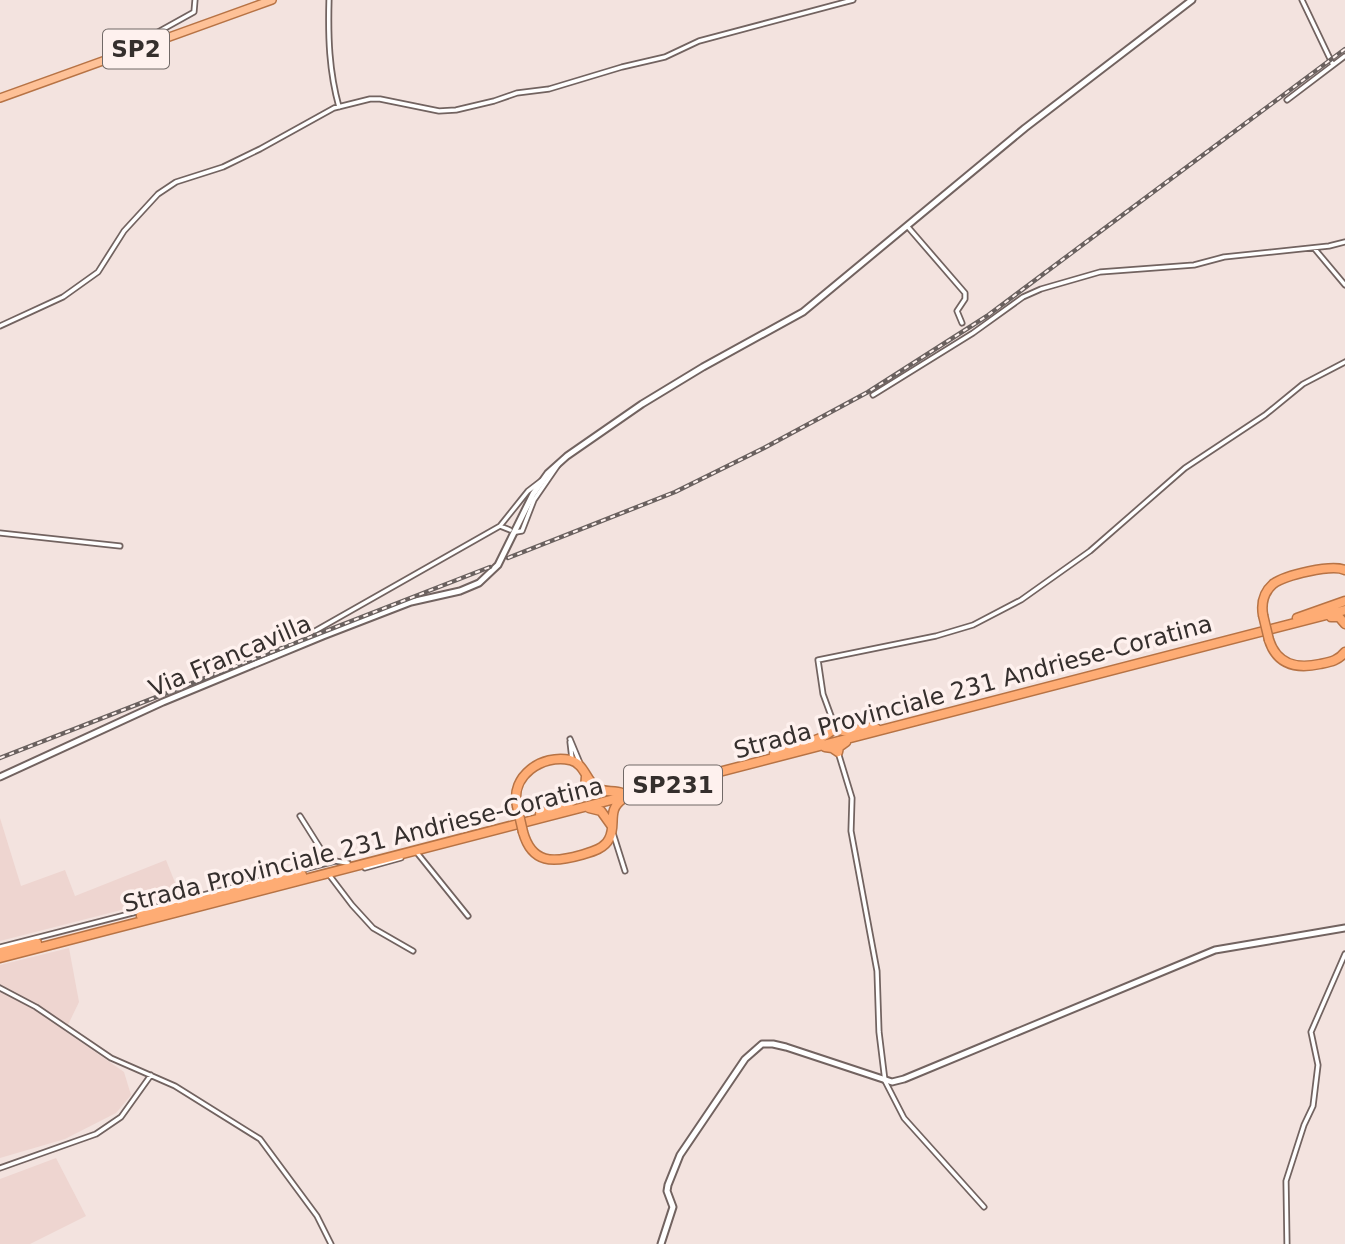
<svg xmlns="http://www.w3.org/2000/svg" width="1345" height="1244" font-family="'DejaVu Sans',sans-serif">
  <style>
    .built { fill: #eed5d0 }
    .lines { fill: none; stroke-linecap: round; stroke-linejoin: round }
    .minor-casing { stroke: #726360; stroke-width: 7 }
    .tertiary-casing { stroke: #726360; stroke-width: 9 }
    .primary-casing { stroke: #b77345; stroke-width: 10 }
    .trunk-casing { stroke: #b77345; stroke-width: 11 }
    .minor { stroke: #fff; stroke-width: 3.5 }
    .tertiary { stroke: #fff; stroke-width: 5 }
    .primary { stroke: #fec197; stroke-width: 7 }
    .trunk { stroke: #feac74; stroke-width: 8 }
    .rail-casing { stroke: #6a615f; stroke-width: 4.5 }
    .rail { stroke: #fef1ee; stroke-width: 2; stroke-dasharray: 5; stroke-linecap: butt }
    .trunk-bridge-casing { stroke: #b77345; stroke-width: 11; stroke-linecap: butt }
    .trunk-bridge { stroke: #feac74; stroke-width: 8 }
    .labels { text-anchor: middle; stroke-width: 7; stroke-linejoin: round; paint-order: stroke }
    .shield { fill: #fef1ee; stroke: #716967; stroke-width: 2 }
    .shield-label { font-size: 23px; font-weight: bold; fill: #352f2d }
    .street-label { font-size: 24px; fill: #352f2d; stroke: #fef1ee }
  </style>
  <rect width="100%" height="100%" fill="#f3e3df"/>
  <!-- built -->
  <path class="built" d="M 0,818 L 21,886 L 65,870 L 75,896 L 166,860 L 180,895 L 0,941 Z
    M 69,948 L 79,1002 L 65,1031 L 124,1072 L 131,1095 L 116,1113 L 65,1139 L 0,1158 L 0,965 Z
    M 56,1158 L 86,1216 L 30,1244 L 0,1244 L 0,1179 Z"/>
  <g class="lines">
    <!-- minor casing -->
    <g class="minor-casing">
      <path id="minor" d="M 329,0 C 328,37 329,71 339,107
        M 1302,0 L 1333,65
        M 153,41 L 158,32 L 194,12 L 195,0
        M 1287,100 L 1345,56
        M 908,227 L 965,293 L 965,299 L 957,311 L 962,323
        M 1314,248 L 1345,285
        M 0,326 L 63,297 L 98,272 L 124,231 L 158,194 L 176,182 L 223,167 L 260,149 L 334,108 L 370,99 L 380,99 L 439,111 L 456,110 L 494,101 L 517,93 L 549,89 L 622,67 L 665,57 L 699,41 L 853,0
        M 873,395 L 973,333 L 1023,297 L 1041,289 L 1100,272 L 1194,265 L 1224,257 L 1329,246 L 1345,242
        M 500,526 L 510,530
        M 516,532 L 522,531 L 534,500 L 558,465
        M 0,533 L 120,546
        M 315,631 L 500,526 L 528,491 L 541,481
        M 834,724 L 823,694 L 818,660 L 936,636 L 973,625 L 1021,600 L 1090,551 L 1185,468 L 1265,415 L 1303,384 L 1345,362
        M 570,739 L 580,763
        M 570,742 L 572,759
        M 838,752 L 852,798 L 851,831 L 877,971 L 879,1032 L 885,1081 L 904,1118 L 984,1207
        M 300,816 L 329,862
        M 613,833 L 625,871
        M 418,854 L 468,916
        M 365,868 L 401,858
        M 330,876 L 352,905 L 373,928 L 413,951
        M 0,947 L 335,861 L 348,863
        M 0,988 L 36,1007 L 111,1058 L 175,1086 L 260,1139 L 317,1216 L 331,1244
        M 0,1168 L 96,1134 L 121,1117 L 151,1075
        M 1287,1244 L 1286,1181 L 1304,1125 L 1313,1106 L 1318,1065 L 1311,1032 L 1345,954"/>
    </g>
    <!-- tertiary casing -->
    <g class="tertiary-casing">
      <path id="tertiary" d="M 0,777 L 163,702 L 323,636 L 411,602 L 460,591 L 479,583 L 498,565 L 533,494 L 548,473 L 567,456 L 642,404 L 703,367 L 803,312 L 1025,128 L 1192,0
        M 661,1244 L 673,1207 L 667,1191 L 668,1185 L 680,1155 L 745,1059 L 762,1044 L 773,1044 L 786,1047 L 892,1082 L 904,1079 L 1215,950 L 1345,928"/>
    </g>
    <!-- primary casing -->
    <g class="primary-casing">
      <path id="primary" d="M 0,98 L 272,0"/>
    </g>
    <!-- trunk casing -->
    <g class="trunk-casing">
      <path id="trunk" d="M 1263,615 C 1261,603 1264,592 1273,584 C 1285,575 1332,564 1345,570
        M 1331,617 L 1339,617 L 1345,624
        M 1297,618 L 1345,601
        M 1269,640 C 1277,665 1297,669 1320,664 C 1330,662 1338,661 1345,652
        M 825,747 L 832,748 L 838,752 L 839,747 L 846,742
        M 774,754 C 790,745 828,742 835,726 C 847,739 862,724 876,728
        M 517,806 C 510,776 542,754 570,760 C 585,764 585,779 596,787 C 604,794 614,789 622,793
        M 589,808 L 601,811 L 611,825
        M 540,814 C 561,803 586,806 586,776
        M 523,832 C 532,864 553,863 581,855 C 591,852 604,849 609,839 C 617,825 606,810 623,799
        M 141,916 L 302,875
        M 0,952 L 37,943
        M 0,958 L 1345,610"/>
    </g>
    <!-- minor -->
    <use href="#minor" class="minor"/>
    <!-- tertiary -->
    <use href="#tertiary" class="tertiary"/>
    <!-- primary -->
    <use href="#primary" class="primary"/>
    <!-- trunk -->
    <use href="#trunk" class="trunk"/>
    <!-- rail casing -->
    <g class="rail-casing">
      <path id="rail" d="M 508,558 L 675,492 L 764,448 L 868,392 L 987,316 L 1345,49
        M 0,758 L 490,567"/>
    </g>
    <!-- rail -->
    <use href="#rail" class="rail"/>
    <!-- trunk-bridge casing -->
    <g class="trunk-bridge-casing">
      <path id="trunk-bridge" d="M 1263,615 L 1269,640
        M 517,806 L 523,832"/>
    </g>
    <!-- trunk-bridge -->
    <use href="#trunk-bridge" class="trunk-bridge"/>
  </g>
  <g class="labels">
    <!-- shield labels -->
    <g class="shield">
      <rect x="103" y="29.5" width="66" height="39" rx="5"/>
      <rect x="624" y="765.5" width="98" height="39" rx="5"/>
    </g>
    <g class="shield-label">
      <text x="136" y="57">SP2</text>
      <text x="673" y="793">SP231</text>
    </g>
    <!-- street labels -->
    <g class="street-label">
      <text transform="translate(230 656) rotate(-23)" y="8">Via Francavilla</text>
      <text transform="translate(973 687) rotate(-15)" y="8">Strada Provinciale 231 Andriese-Coratina</text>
      <text transform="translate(363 845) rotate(-14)" y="8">Strada Provinciale 231 Andriese-Coratina</text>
    </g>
  </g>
</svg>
